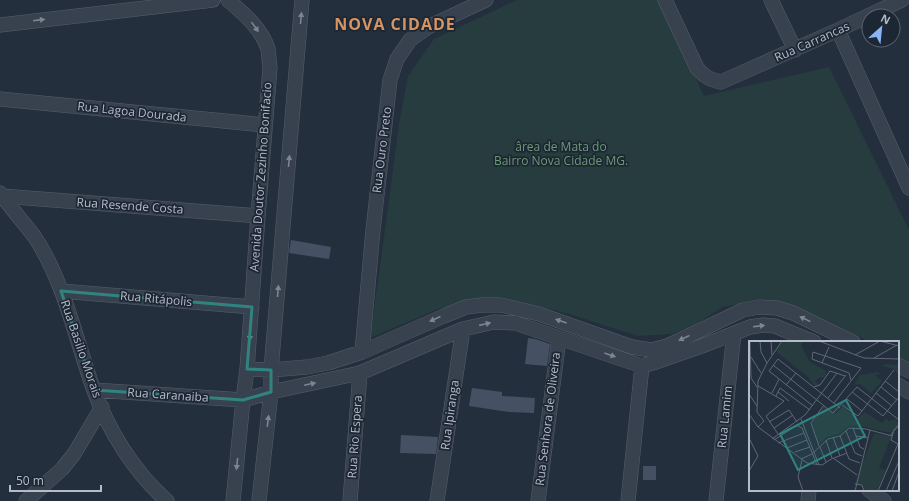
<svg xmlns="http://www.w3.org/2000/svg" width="909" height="501" font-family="'Open Sans',sans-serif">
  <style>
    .green { fill: #263c3f }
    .building { fill: #455162 }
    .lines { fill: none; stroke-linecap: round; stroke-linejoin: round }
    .minor-casing { stroke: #565f6c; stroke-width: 15 }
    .minor { stroke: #38414e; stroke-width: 14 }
    .oneway { fill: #7c8592 }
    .marked { fill: none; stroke: #308480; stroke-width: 3; stroke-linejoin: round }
    .labels { text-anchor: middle; stroke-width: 3.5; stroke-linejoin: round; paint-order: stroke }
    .street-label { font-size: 12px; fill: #b4bcc9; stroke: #1d2633 }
    .park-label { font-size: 12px; fill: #6b9a76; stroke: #1d2633 }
    .district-label { font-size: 16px; font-weight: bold; letter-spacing: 1px; fill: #d59563; stroke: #1d2633 }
    .inset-road { fill: none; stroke: #5e6776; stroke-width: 1 }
    .view { fill: #308480; fill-opacity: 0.15; stroke: #308480; stroke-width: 2 }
    .inset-edge { fill: none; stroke: #b4bcc9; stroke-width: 2 }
  </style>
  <rect width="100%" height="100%" fill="#242f3e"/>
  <!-- green -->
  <path class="green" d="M 517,0 L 660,0 L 704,96 L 829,67 L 909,230 L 909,365 L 898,359 L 898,342 L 869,342 L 855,334 L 828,321 L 794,307 L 749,302 L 723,307 L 696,324 L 672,334 L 638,336 L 569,314 L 501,297 L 438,309 L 370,338 L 385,230 L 399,124 L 408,76 L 434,39 Z"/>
  <!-- building -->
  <path class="building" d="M 291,240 L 331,247 L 329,259 L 289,253 Z
    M 528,338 L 535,339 L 550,344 L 547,366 L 525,364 Z
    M 472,388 L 502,392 L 502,396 L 535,398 L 534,413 L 509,412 L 469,406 Z
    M 401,435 L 438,437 L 436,454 L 400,453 Z
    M 643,466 L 656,466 L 656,480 L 643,480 Z"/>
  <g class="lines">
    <!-- minor casing -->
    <g class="minor-casing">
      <path id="minor" d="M 228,0 C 243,13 262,29 268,49 C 269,55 269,62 270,68 L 258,216 L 247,369 L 243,400 L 233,501
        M 665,0 L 697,68 C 705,77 710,80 721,82 L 838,30 L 902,0
        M 771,0 L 795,50
        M 0,25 L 213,0
        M 838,30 L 909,188
        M 0,99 L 265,125
        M 0,193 C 11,208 23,222 34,236 C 45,252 54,272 61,290 C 73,322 82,356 93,388 C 108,430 134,472 167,501
        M 2,196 L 258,216
        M 61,291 L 252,307
        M 362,352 L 373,230 L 384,133 L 390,80 L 397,59 L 410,40 L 428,27 L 486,0
        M 898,365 L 909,371
        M 247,369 L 271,370 L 307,367 L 328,363 L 362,352 L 444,316 L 466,307 L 482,305 L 501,305 L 539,314 L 632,347 L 651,350 L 667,346 L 743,310 L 759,307 L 777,308 L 793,313 L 853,342
        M 898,385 L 909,392
        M 94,390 L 243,400 L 271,392 L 360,373 L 463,329 L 494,322 L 515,323 L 642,366 L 656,362 L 702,346 L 750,327 L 763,325 L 775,326 L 814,342
        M 869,490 L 884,501
        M 26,501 L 62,469 L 74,454 L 102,407
        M 259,501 L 271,392 L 271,370 L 302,0
        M 350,501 L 360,373
        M 437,501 L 463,329
        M 538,501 L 559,338
        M 628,501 L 642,366
        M 716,501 L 734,333
        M 808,501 L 809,490"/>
    </g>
    <!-- minor -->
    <use href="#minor" class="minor"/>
  </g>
  <!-- one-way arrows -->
  <defs><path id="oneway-solid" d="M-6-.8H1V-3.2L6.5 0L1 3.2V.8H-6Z"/></defs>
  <g class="oneway">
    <use href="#oneway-solid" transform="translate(301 18) rotate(-85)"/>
    <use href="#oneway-solid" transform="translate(39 20) rotate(-7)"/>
    <use href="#oneway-solid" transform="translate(255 27) rotate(54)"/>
    <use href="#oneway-solid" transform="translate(289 161) rotate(-85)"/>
    <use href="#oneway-solid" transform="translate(278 291) rotate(-85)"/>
    <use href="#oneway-solid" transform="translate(435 319) rotate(156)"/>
    <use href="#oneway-solid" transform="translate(805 319) rotate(-154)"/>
    <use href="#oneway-solid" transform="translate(561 321) rotate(-161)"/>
    <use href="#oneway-solid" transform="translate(485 324) rotate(-13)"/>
    <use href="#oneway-solid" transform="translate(759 326) rotate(-7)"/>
    <use href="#oneway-solid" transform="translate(250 335) rotate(94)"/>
    <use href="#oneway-solid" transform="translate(684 338) rotate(155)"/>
    <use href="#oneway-solid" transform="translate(610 355) rotate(19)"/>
    <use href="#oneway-solid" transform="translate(310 384) rotate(-12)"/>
    <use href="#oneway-solid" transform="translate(268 421) rotate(-83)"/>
    <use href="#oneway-solid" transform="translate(237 464) rotate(96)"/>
  </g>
  <!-- marked area -->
  <path class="marked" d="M 61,291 L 252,307 L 247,369 L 271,370 L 271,392 L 243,400 L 94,390 Z"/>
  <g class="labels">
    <!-- street labels -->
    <g class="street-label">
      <text transform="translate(812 42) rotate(-24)" y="4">Rua Carrancas</text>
      <text transform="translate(132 112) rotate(6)" y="4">Rua Lagoa Dourada</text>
      <text transform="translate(382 150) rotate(-83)" y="4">Rua Ouro Preto</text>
      <text transform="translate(261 177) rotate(-86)" y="4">Avenida Doutor Zezinho Bonifacio</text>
      <text transform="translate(130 206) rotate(4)" y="4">Rua Resende Costa</text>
      <text transform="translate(156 299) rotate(5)" y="4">Rua Ritápolis</text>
      <text transform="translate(81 349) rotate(71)" y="4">Rua Basilio Morais</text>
      <text transform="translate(168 395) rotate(4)" y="4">Rua Caranaiba</text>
      <text transform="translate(450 415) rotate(-82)" y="4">Rua Ipiranga</text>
      <text transform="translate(725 417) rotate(-84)" y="4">Rua Lamim</text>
      <text transform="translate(548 419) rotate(-83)" y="4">Rua Senhora de Oliveira</text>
      <text transform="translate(355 437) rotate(-86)" y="4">Rua Rio Espera</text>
    </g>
    <!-- park labels -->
    <g class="park-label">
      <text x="561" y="151">ârea de Mata do<tspan x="561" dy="14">Bairro Nova Cidade MG.</tspan></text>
    </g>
    <!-- district labels -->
    <g class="district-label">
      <text x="395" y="30">NOVA CIDADE</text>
    </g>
  </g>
  <!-- overview -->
  <g transform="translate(749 341)">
    <rect width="150" height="150" fill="#242f3e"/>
    <path d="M 34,0 L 54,1 L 52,5 L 61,21 L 77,30 L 76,36 L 69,37 L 66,41 L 71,44 L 66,45 L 59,36 L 29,12 L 27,10 ZM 137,23 L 150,24 L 150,35 L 145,28 L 133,25 ZM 128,31 L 133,33 L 126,34 L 133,40 L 122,52 L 111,43 L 105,44 L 111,34 ZM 75,65 L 86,73 L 94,66 L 109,77 L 115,71 L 133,82 L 137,77 L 140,80 L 146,78 L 150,83 L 142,92 L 116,86 L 100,85 L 90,93 L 78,96 L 70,103 L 63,83 ZM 125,92 L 142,96 L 130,127 L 137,129 L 128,150 L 115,150 L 114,144 L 106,143 Z" fill="#263c3f"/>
    <path class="inset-road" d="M 1,0 L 2,37 L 8,46M 11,0 L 12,11 L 18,22M 22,0 L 23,14M 70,0 L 115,17 L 150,18M 131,0 L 150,5M 106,14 L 131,0M 2,16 L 12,32M 125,17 L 148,4M 29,18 L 91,67M 29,18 L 20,30 L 64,65M 73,22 L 80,6M 24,24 L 84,72 L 108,46 L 150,79M 136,40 L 150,51M 37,44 L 47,32M 9,45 L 35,60 L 17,75 L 29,93M 65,46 L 71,44 L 81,30 L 96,35M 132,46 L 148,59M 29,51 L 40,60M 103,51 L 134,75 L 150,56M 23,52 L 30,38M 127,52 L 143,65M 0,53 L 8,65M 27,55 L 31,47 L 61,69M 79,57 L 97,34M 98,58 L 113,70M 85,62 L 112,27 L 64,11 L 63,18 L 100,32 L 102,39M 93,64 L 109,75 L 145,29M 0,73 L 9,86 L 58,122 L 73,124 L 84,117 L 108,134M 52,78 L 70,124M 20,81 L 40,69 L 48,81M 47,84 L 53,87 L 68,124M 9,86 L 15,80 L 8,71 L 9,40 L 18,22 L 33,0M 25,87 L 44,74M 104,87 L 111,106 L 115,108M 97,90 L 106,112 L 113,115M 91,95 L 100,118 L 111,122M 107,95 L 119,97M 141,95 L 150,83M 84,96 L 91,115M 0,97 L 9,115 L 0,130M 23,98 L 56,74 L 88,32M 25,99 L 53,81M 77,99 L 83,117M 29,102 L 55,92M 149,103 L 142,99 L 145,89 L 150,85M 70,105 L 62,82 L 75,64M 71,106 L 77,121M 38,107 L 58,99M 46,111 L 61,106M 85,117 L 98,112M 52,118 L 63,113 L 79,98 L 91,95 L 100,87 L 117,88 L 143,95M 53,119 L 49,136 L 54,150M 106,143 L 113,144 L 115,150M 106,150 L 121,89M 129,150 L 149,103M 137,150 L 150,120M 143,150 L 150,131"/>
    <path class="view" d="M 97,59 L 116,95 L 49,129 L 31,93 Z"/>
    <rect width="150" height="150" class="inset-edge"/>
  </g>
  <!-- north arrow -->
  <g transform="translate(881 28) rotate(27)"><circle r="19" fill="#1d2633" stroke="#59626f"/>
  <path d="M0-3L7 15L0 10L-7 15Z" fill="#8ab4f8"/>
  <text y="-6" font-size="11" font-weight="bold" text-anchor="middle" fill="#b4bcc9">N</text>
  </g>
  <!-- scale -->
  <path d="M10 485v6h91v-6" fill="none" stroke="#b4bcc9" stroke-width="2"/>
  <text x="16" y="485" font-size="12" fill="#b4bcc9" stroke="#1d2633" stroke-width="3" paint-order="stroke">50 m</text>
</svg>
